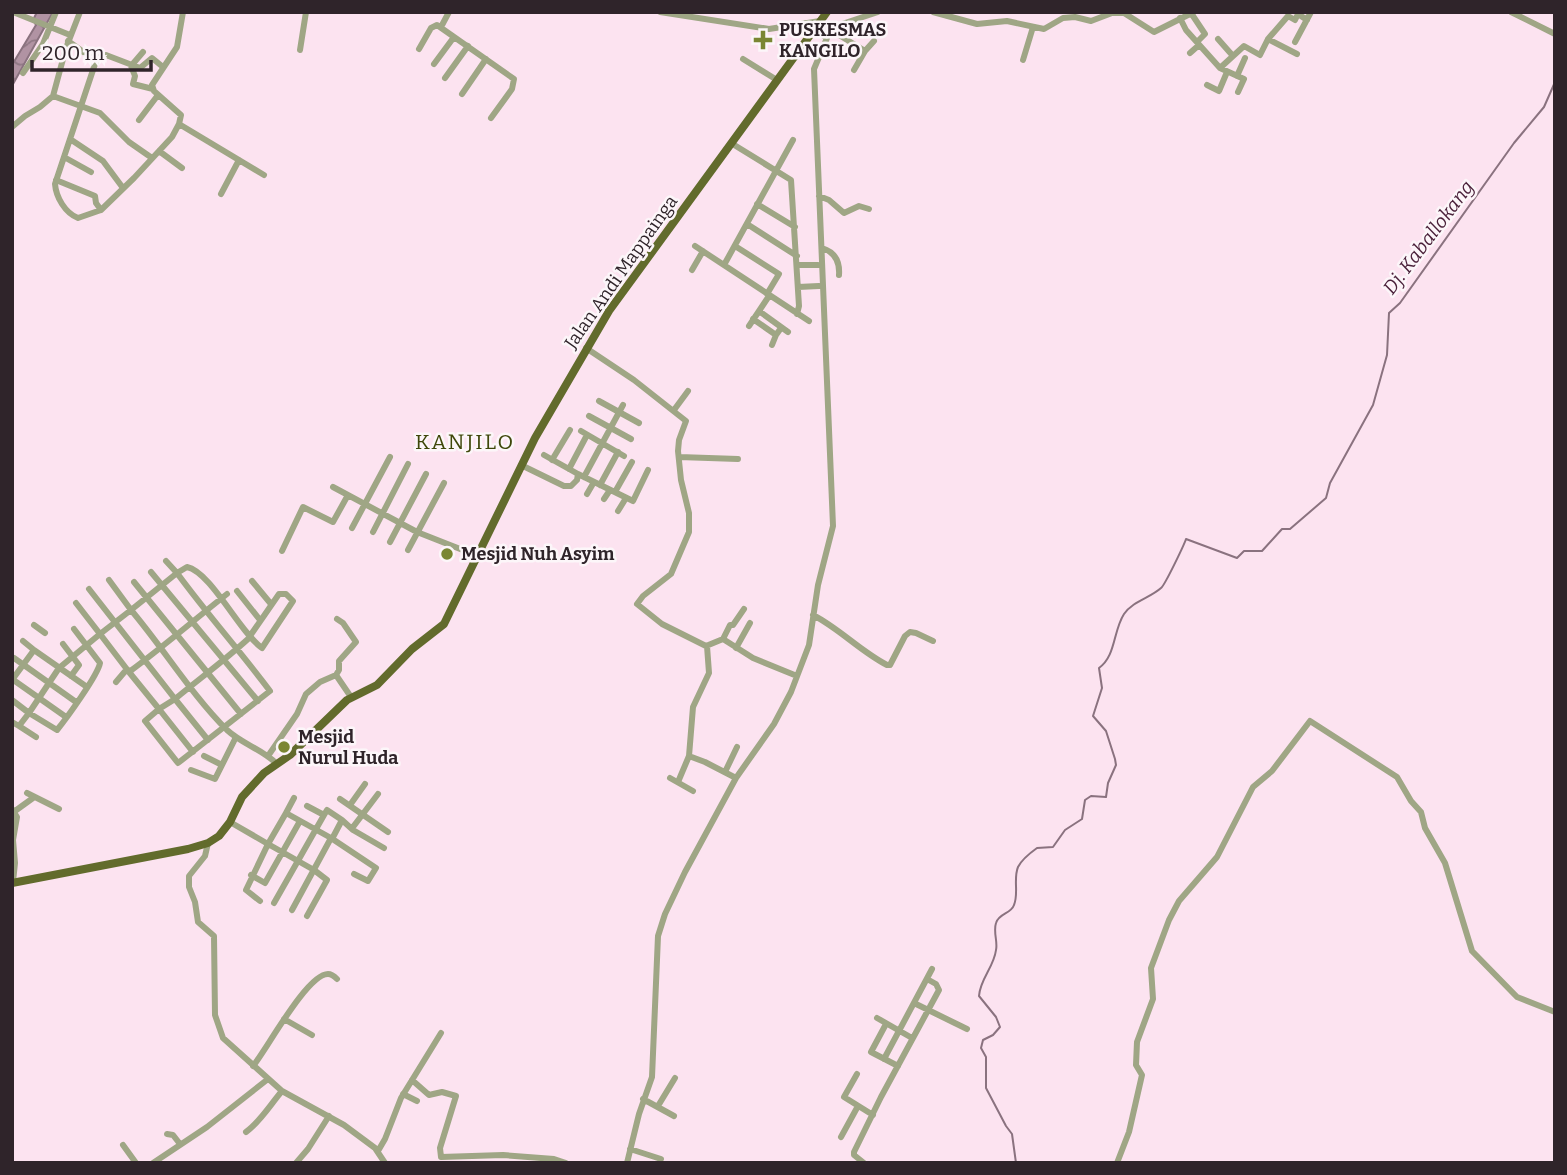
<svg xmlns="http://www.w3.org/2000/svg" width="1567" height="1175" font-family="Bitter,serif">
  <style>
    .water { fill: url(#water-waves); stroke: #8a727f; stroke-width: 2 }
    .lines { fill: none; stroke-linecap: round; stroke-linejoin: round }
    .stream { stroke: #8a727f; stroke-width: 2 }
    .minor { stroke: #9fa685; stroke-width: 6 }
    .major { stroke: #626b2c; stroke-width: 8 }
    .poi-dot { fill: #7a8633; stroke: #fcf6f9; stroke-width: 2.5 }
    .labels { text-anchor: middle; stroke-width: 5; stroke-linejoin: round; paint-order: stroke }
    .poi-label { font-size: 18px; font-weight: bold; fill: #2f242a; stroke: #fcf6f9; text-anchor: start }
    .street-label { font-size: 18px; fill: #2f242a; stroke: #fcf6f9 }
    .water-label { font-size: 19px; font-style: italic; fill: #4b223b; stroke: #fcf6f9 }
    .quarter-label { font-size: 21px; letter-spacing: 2px; fill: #3f470a; stroke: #fcf6f9 }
  </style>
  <defs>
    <pattern id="water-waves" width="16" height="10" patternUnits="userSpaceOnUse" patternTransform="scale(1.75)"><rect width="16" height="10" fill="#b193a3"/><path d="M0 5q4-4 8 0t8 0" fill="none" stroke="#907885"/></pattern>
  </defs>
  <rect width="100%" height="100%" fill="#fce3f0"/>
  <!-- water -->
  <path class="water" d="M 37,12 L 53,12 L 12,86 L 12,65 L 36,25 L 33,20 Z"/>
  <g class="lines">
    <!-- stream -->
    <path class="stream" d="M 1016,1163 L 1012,1134 L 1006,1126 L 986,1088 L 986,1057 L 981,1048 L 983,1040 L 993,1035 L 1000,1027 L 996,1017 L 979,996 C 980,979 994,967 996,950 C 998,942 993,932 996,923 C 999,913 1011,914 1014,905 C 1019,893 1013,879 1018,867 C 1022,859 1030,853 1037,848 L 1053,847 L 1065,830 L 1082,819 L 1085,800 L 1091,796 L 1106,797 L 1108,783 L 1116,765 L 1115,759 L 1106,731 L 1093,716 L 1102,688 L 1099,668 C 1116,656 1113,631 1124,614 C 1133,601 1150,598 1161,588 C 1165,585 1184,545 1186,539 L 1237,558 L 1244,551 L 1262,551 L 1282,529 L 1290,529 L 1326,498 L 1330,483 L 1373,405 L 1387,355 L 1389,313 L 1400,303 L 1514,143 L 1544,107 L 1555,82"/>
    <!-- minor -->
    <path class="minor" d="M 13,12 L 70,35
      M 660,12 L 769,29 L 820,21
      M 933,12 L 977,24 L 1007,21 L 1044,29 L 1063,18 L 1075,17 L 1091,21 L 1112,13 L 1124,13 L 1154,32 L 1194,12
      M 1511,12 L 1555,34
      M 1191,13 L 1205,34 L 1199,40
      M 1180,18 L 1186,30 L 1220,68 L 1244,79 L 1238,92
      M 441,27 L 449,12
      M 831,30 L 865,51 L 854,70
      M 831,30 L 836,26 L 878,12
      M 1218,39 L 1233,56
      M 1268,39 L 1288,16 L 1295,20 L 1298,14 L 1307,20
      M 68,41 L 96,61 L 55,184 C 56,197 65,213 78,218 L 101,210 L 134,178 L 172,137 L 179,124 L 181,115 L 154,91 L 152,85 L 177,47 L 183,12
      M 1295,42 L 1311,12
      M 822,47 L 837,55
      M 419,49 L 431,28 L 437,25 L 514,79 L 512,89 L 491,118
      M 300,50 L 306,12
      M 865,51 L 874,41
      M 1190,53 L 1199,45
      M 95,59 L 106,55 L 140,68 L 152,58 L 163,67
      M 743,59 L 777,80
      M 1023,60 L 1033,27
      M 434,64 L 454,37
      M 131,66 L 135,76 L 133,84 L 153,89
      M 131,66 L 143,52
      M 1220,68 L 1244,46 L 1260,55 L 1268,39 L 1297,54
      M 23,73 L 43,44 L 56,12
      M 1237,76 L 1245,58
      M 445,78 L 468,46
      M 1207,85 L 1219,91 L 1227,72
      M 462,94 L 486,59
      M 53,96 L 100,113 L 129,142 L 152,158
      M 139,120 L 158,95
      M 179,124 L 264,175
      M 12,127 L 25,116 L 40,107 L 53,96 L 66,48 L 80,12
      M 70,139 L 103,161 L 123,188
      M 731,143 L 791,180 L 799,306 L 797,314
      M 159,151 L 182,168
      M 64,157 L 91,172
      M 56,180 L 95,196 L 96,203 L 101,210
      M 221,194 L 239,160
      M 819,196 L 829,200 L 844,213 L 859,206 L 869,209
      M 757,204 L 795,227
      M 747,224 L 797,256
      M 695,246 L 809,321
      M 735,246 L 779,274 L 767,294
      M 822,248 C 835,252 840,261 839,275
      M 724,265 L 793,140
      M 797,265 L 818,265
      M 692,270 L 703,251
      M 798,287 L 819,286
      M 759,311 L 788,332
      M 753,319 L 776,335 L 781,328
      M 749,326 L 769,296
      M 772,345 L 776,335
      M 586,348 L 634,380 L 686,421 L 679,440 L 678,451 L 681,480 L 689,513 L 689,532 L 671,574 L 643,596 L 637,604 L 662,624 L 706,646 L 723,639 L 753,658 L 797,676
      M 599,401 L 639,423
      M 674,410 L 688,391
      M 589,416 L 631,439
      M 581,431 L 624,456
      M 679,457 L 738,459
      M 552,460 L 570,430
      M 521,465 L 564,486 L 571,486 L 577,480 L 578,474 L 544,455
      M 569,469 L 587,435
      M 578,474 L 633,501 L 648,470
      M 584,477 L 623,405
      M 600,485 L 618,452
      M 333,487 L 417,532 L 478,556
      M 615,492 L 632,462
      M 587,494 L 594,482
      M 604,499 L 610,490
      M 618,511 L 626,498
      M 352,528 L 390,457
      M 373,532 L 408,464
      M 390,542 L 426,474
      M 408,550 L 444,483
      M 282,551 L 303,507 L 333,522 L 348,495
      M 151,572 L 258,701
      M 109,580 L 131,610 L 177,573 L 166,561
      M 252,581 L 271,604
      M 134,582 L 241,714
      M 89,589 L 175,699 C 199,679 225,660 248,639 L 250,636 L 279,594 L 286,594 L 293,601 L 262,648 C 240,633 211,572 187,567 L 177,573 C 207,614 240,651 270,691 L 178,763 L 145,721 L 159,709 L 193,752
      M 237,591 L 260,620
      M 227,594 C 194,620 163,647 129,672 L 100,634 L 131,610 C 164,649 191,694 227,730 C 242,744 262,749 277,764
      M 813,615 C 840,629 860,651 887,665 L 890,665 L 905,636 L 910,632 L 916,633 L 933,641
      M 34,625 L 45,633
      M 723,639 L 730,625 L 733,625 L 744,609
      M 23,641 L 34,650
      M 63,644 L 79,665 L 71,676
      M 736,648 L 750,623
      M 14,658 L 76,702
      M 129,672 L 159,709 L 175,699 L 208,740
      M 336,675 L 339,670 L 339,661 L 356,642 L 343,623 L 337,619
      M 12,679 L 66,717
      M 12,680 L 34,650 L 87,687
      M 116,682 L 127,669
      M 12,700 L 29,713 L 59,668 L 100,634 L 76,603
      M 12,722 L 19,726 L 29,713 L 57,730 C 66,719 98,675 100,663 L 74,629
      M 19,726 L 36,737
      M 204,756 L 222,765
      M 268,756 L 297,714 L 306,694 L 320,682 L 336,675 L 351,697
      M 689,756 L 693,707 L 709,673 L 707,646
      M 191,770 L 215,779 L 236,737
      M 725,772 L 737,747
      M 670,778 L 693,791
      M 678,782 L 689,756 L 705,762 L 736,778
      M 27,793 L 59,809
      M 340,799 L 388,832
      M 350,805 L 365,784
      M 12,809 L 17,817 L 13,840 L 15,863 L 13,882
      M 15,811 L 33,798
      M 286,813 L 294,798
      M 324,815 L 327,810 L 342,820 L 332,839
      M 342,820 L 353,830 L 384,848
      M 230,822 L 268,844 L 286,813 L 331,838 L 292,910
      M 353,827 L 378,794
      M 331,838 L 376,868 L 368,881 L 354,874
      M 208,843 L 205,856 L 189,876 L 189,887 L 195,902 L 198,922 L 214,936 L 215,1015 L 223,1038 L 282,1091 L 344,1125 L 375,1148 L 385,1163
      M 251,875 L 265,883 L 300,821
      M 260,901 L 246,890 L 268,844 L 314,870 L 327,880 L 307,916
      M 274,903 L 324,815 L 307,806
      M 914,1003 L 967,1029
      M 877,1018 L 912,1038
      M 284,1019 L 312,1035
      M 886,1024 L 871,1052 L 898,1066
      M 884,1059 L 932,969
      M 253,1066 C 267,1049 307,974 328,974 C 332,974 335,977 337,979
      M 857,1074 L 844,1097 L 873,1115
      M 412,1080 L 429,1095 L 442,1092 L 456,1096 L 440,1148 L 441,1157 L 503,1155 L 554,1159 L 566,1163
      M 403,1094 L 417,1101
      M 643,1099 L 674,1116
      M 658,1106 L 675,1078
      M 246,1132 C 261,1121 270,1105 282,1091
      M 167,1134 L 173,1135 L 180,1144
      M 841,1137 L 858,1106
      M 123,1145 L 136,1163
      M 630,1149 L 661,1159
      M 378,1151 L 385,1139 L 401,1098 L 441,1033
      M 153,1163 L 207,1127 L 268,1079
      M 296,1163 L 308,1149 L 329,1116
      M 627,1163 L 639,1114 L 652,1077 L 658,936 L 665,914 L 685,872 L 736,778 L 774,724 L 791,692 L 809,645 L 818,585 L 833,526 L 814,69 L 827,38 L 814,30
      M 864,1163 L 854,1155 L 854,1152 L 881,1097 L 939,990 L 936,984 L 927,979
      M 1117,1163 L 1129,1132 L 1142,1075 L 1136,1065 L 1137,1042 L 1153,999 L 1151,968 L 1169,920 L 1179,901 L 1217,857 L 1253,787 L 1272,771 L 1310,721 L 1397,777 L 1411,801 L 1421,812 L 1425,828 L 1445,863 L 1472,951 L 1517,997 L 1555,1012"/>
    <!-- major -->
    <path class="major" d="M 12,883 L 188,849 L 208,843 L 219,836 L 230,822 L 242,797 L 264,773 L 290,755 L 347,700 L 377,685 L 412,649 L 444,624 L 535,438 L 609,311 L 827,12"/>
  </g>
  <!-- markers -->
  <g class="poi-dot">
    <path d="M759.5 29.5h7v7h7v7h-7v7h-7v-7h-7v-7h7z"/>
    <circle cx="447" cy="554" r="7"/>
    <circle cx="284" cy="747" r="7"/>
  </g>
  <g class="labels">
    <!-- poi labels -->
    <g class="poi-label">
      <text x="779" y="36">PUSKESMAS<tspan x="779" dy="21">KANGILO</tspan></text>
      <text x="461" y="560">Mesjid Nuh Asyim</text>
      <text x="298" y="743">Mesjid<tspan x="298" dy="21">Nurul Huda</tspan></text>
    </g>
    <!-- street labels -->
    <g class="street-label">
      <text transform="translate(621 272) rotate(-55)" y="6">Jalan Andi Mappainga</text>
    </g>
    <!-- water labels -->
    <g class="water-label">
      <text transform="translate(1428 237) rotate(-53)" y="7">Dj. Kaballokang</text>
    </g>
    <!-- quarter labels -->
    <g class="quarter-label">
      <text x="465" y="449">KANJILO</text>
    </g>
  </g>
  <!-- border -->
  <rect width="1567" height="1175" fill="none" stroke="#2f242a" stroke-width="28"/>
  <!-- scale -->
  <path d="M32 60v10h119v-10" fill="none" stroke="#2f242a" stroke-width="3.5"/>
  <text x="42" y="60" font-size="21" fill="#2f242a" stroke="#fcf6f9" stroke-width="5" paint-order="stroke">200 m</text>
</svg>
